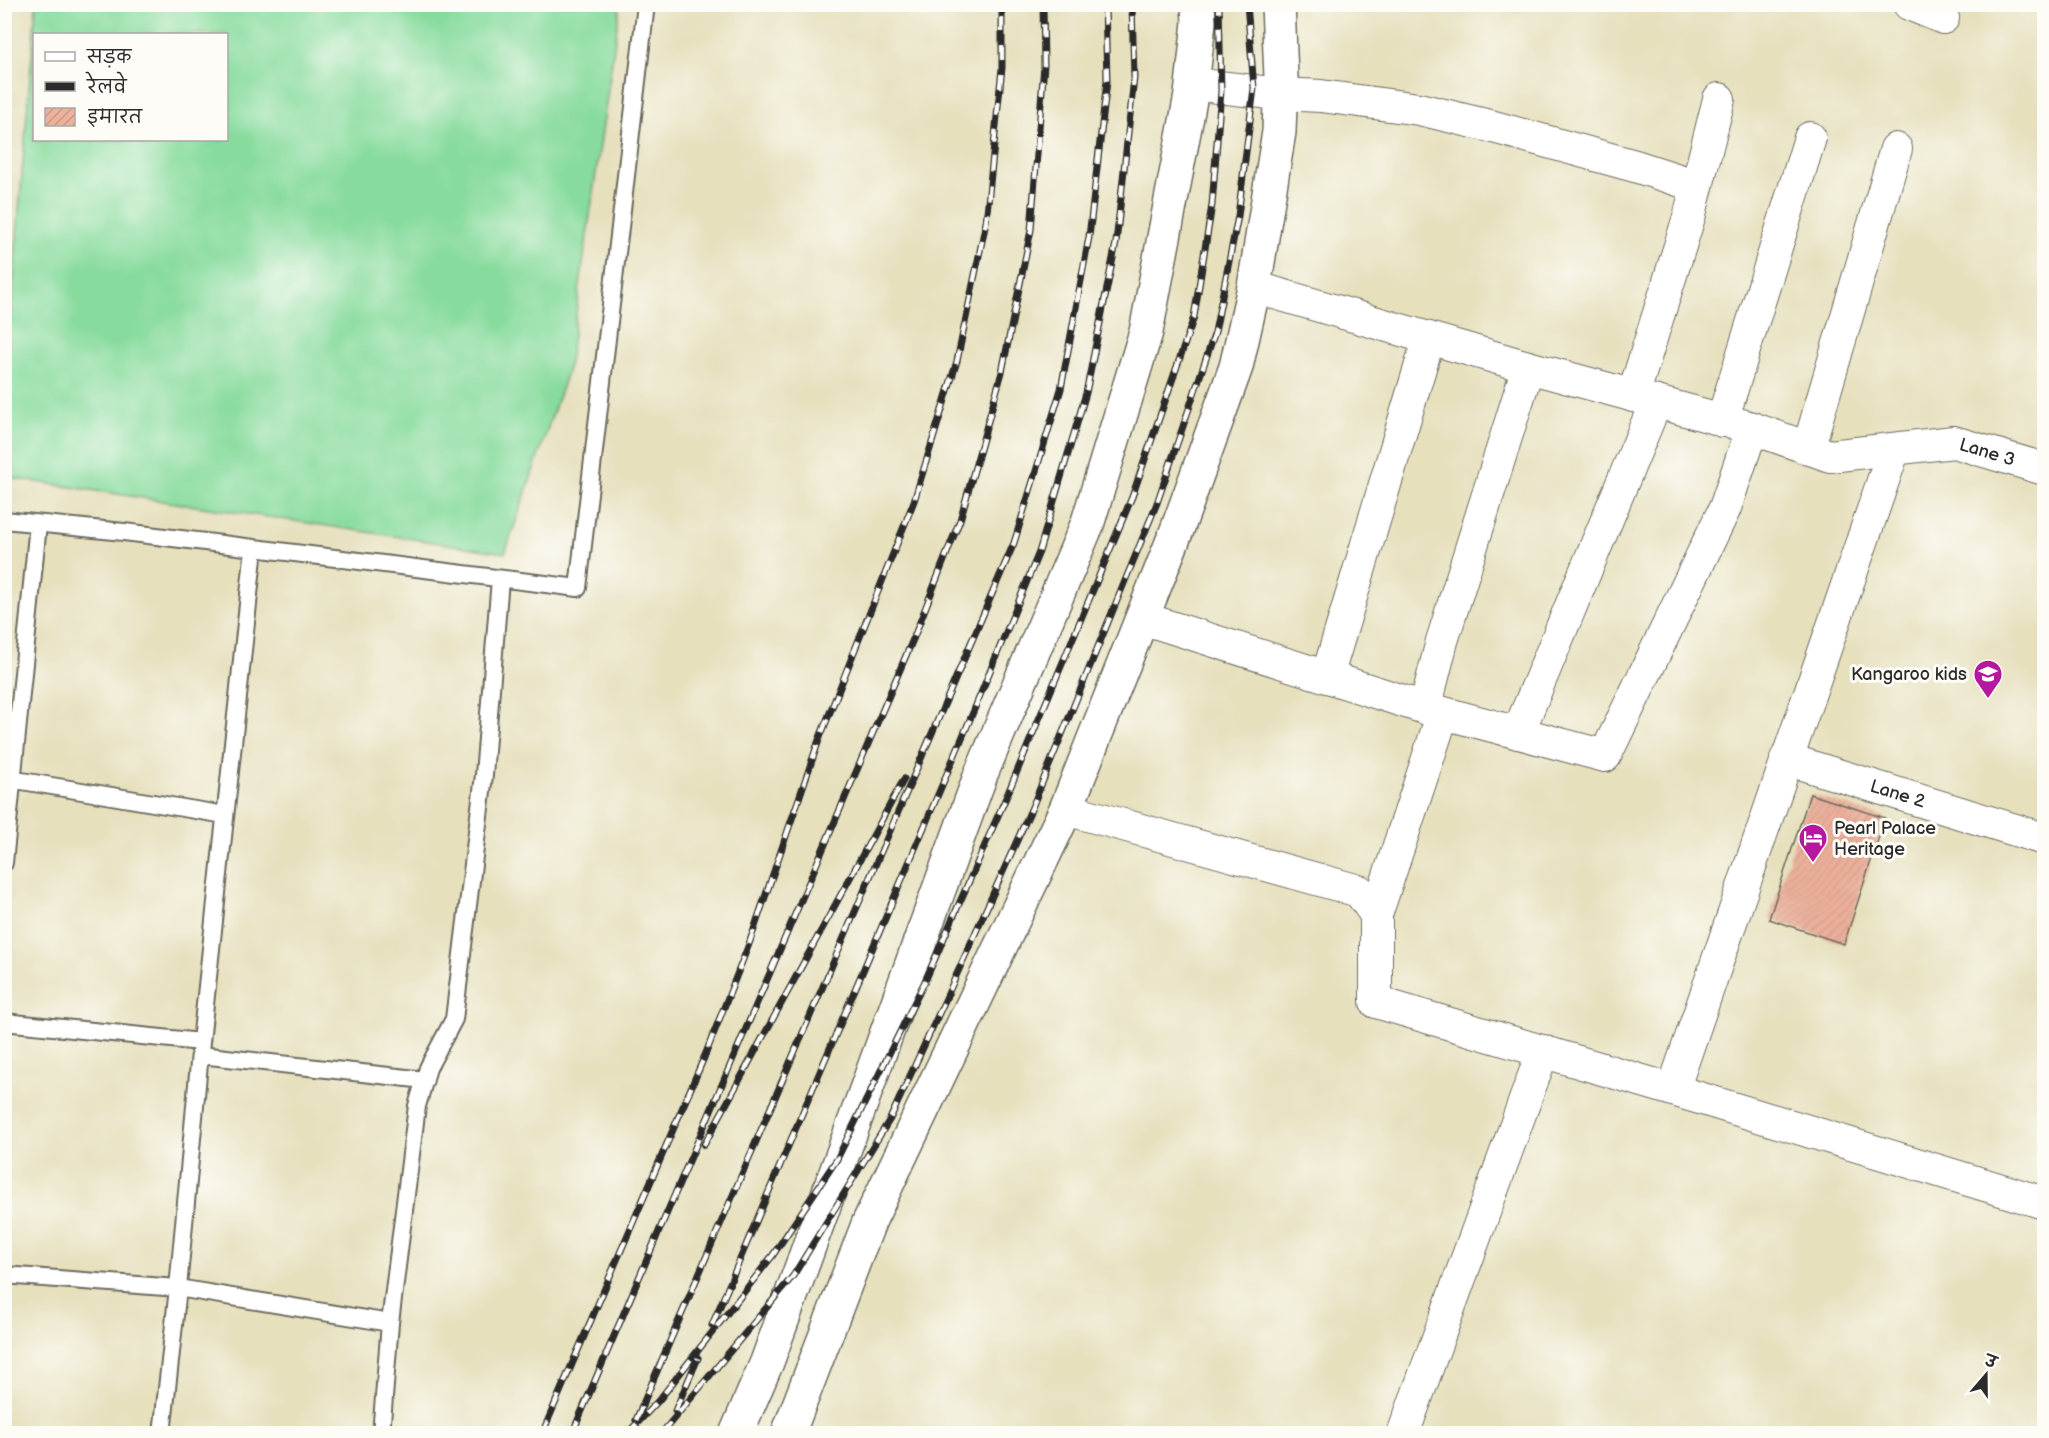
<svg xmlns="http://www.w3.org/2000/svg" width="2049" height="1438" font-family="'Balsamiq Sans','Playpen Sans Deva',sans-serif">
  <style>
    .garden { fill: #87db9d; stroke: #598364; stroke-width: 1.5; fill-rule: evenodd }
    .building { fill: url(#building-hatch) }
    .lines { fill: none; stroke-linecap: round; stroke-linejoin: round }
    .service-casing { stroke: #6c6a5e; stroke-width: 20 }
    .minor-casing { stroke: #6c6a5e; stroke-width: 34 }
    .tertiary-casing { stroke: #6c6a5e; stroke-width: 36 }
    .service { stroke: #fff; stroke-width: 16 }
    .minor { stroke: #fff; stroke-width: 32 }
    .tertiary { stroke: #fff; stroke-width: 33 }
    .rail-casing { stroke: #2b2b2b; stroke-width: 7 }
    .rail { stroke: #fdfcf7; stroke-width: 4.5; stroke-dasharray: 14; stroke-linecap: butt }
    .labels { text-anchor: middle; stroke-width: 6; stroke-linejoin: round; paint-order: stroke }
    .street-label { font-size: 18px; fill: #2b2b2b; stroke: #fdfcf7 }
    .poi-label { font-size: 18px; fill: #2b2b2b; stroke: #fdfcf7; text-anchor: end }
  </style>
  <defs>
    <pattern id="building-hatch" width="6" height="6" patternUnits="userSpaceOnUse" patternTransform="scale(1.5)"><rect width="6" height="6" fill="#ecb19b"/><path d="M-1 1l2-2M0 6l6-6M5 7l2-2" fill="none" stroke="#cb9886"/></pattern>
  </defs>
  <rect width="100%" height="100%" fill="#fdfcf7"/>
  <filter id="ink" filterUnits="userSpaceOnUse"><feTurbulence type="fractalNoise" baseFrequency=".0167" numOctaves="2"/><feDisplacementMap in="SourceGraphic" scale="12" xChannelSelector="R" yChannelSelector="G"/><feConvolveMatrix kernelMatrix="1 2 1 2 8 2 1 2 1" color-interpolation-filters="sRGB"/></filter>
  <filter id="wash" filterUnits="userSpaceOnUse"><feTurbulence type="fractalNoise" baseFrequency=".008" numOctaves="4" result="noise"/><feDisplacementMap in="SourceGraphic" scale="24" xChannelSelector="R" yChannelSelector="G"/><feGaussianBlur stdDeviation="1.35" result="paint"/><feColorMatrix in="noise" values="0 0 0 0 0 0 0 0 0 0 0 0 0 0 0 0 0 1.4 0 .05"/><feComposite in="paint" operator="in"/></filter>
  <g filter="url(#wash)">
    <rect width="100%" height="100%" fill="#e6e0bd"/>
    <!-- garden -->
    <path class="garden" d="M 36,5 L 620,5 L 568,369 L 505,553 L 5,477 L 5,380 ZM 34,34 L 226,34 L 226,140 L 34,140 Z"/>
    <g id="blocks">
      <!-- building -->
      <path class="building" d="M 1810,794 L 1885,818 L 1844,944 L 1769,919 Z"/>
    </g>
  </g>
  <g filter="url(#ink)">
    <use href="#blocks" fill-opacity="0" stroke="#6c6a5e" stroke-width="1.5"/>
    <g class="lines">
      <!-- service casing -->
      <g class="service-casing">
        <path id="service" d="M 4,520 L 124,532 L 578,588 L 646,4
          M 4,778 L 225,815
          M 4,863 L 38,524
          M 4,1022 L 201,1042
          M 200,1055 L 425,1080
          M 4,1275 L 178,1288 L 201,1042 L 254,548
          M 162,1434 L 178,1288 L 390,1323
          M 381,1434 L 390,1323 L 417,1106 L 428,1068 L 454,1019 L 484,775 L 500,579"/>
      </g>
      <!-- minor casing -->
      <g class="minor-casing">
        <g id="minor">
          <path d="M 1909,4 L 1943,18"/>
          <path d="M 1192,84 L 1280,94 L 1321,96 L 1419,109 L 1490,126 L 1635,166 L 1697,186"/>
          <path id="s1" d="M 1254,287 L 1528,367 L 1752,428 L 1830,456 L 1954,442 L 2044,469"/>
          <path d="M 1633,396 L 1690,214 L 1719,99"/>
          <path d="M 1722,421 L 1810,138"/>
          <path d="M 1808,449 L 1896,149"/>
          <path d="M 1142,618 L 1425,708 L 1605,756 L 1725,508 L 1752,428"/>
          <path d="M 1327,677 L 1429,338"/>
          <path d="M 1425,708 L 1442,641 L 1528,367"/>
          <path d="M 1518,733 L 1656,402"/>
          <path id="s2" d="M 1786,759 L 2044,839"/>
          <path d="M 1066,809 L 1359,891 L 1376,915 L 1376,1002 L 1673,1090 L 2044,1203"/>
          <path d="M 1376,915 L 1443,713"/>
          <path d="M 1673,1090 L 1894,449"/>
          <path d="M 1403,1434 L 1543,1051"/>
        </g>
      </g>
      <!-- tertiary casing -->
      <g class="tertiary-casing">
        <path id="tertiary" d="M 736,1434 L 767,1362 L 981,774 L 1087,525 L 1146,332 L 1191,95 L 1199,22 L 1198,4
          M 788,1434 L 869,1222 L 1066,809 L 1177,530 L 1236,367 L 1254,287 L 1279,132 L 1281,77 L 1278,4"/>
      </g>
      <!-- service -->
      <use href="#service" class="service"/>
      <!-- minor -->
      <use href="#minor" class="minor"/>
      <!-- tertiary -->
      <use href="#tertiary" class="tertiary"/>
      <!-- rail casing -->
      <g class="rail-casing">
        <path id="rail" d="M 704,1145 L 904,779
          M 712,1325 L 974,710 L 1039,552 L 1086,393 L 1116,243 L 1134,78 L 1132,4
          M 675,1411 L 698,1358
          M 636,1420 L 1014,543 L 1061,389 L 1089,237 L 1107,81 L 1105,4
          M 542,1434 L 706,1053 L 749,944 L 819,740 L 914,501 L 957,361 L 986,222 L 1002,68 L 1002,4
          M 572,1434 L 914,637 L 960,520 L 1002,372 L 1031,230 L 1044,65 L 1043,4
          M 627,1434 L 659,1400 L 773,1255 L 837,1159 L 925,981 L 1008,793 L 1132,497 L 1194,317 L 1212,205 L 1221,91 L 1219,4
          M 661,1434 L 793,1276 L 890,1119 L 947,996 L 1033,805 L 1157,503 L 1215,332 L 1238,216 L 1254,88 L 1247,4"/>
      </g>
      <!-- rail -->
      <use href="#rail" class="rail"/>
    </g>
  </g>
  <!-- icons -->
  <defs>
    <g id="school-pin" transform="scale(1.5)"><path d="M0 17L-7.5 6A9.5 9.5 0 1 1 7.5 6Z" fill="#b5179e" stroke="#fdfcf7"/><path d="M0-5L7-2L0 1L-7-2ZM-4 1L0 2.5L4 1V4Q0 6-4 4Z" fill="#fff"/></g>
    <g id="hotel-pin" transform="scale(1.5)"><path d="M0 17L-7.5 6A9.5 9.5 0 1 1 7.5 6Z" fill="#b5179e" stroke="#fdfcf7"/><path d="M-6-4.5h1.5V1H6V5H4.5V3h-9V5H-6ZM-4 0a1.8 1.8 0 1 1 3.6 0ZM.5 0V-2.5h3Q6-2.5 6 0Z" fill="#fff"/></g>
  </defs>
  <g fill-rule="evenodd">
    <use href="#school-pin" x="1988" y="674"/>
    <use href="#hotel-pin" x="1813" y="838"/>
  </g>
  <g class="labels">
    <!-- street labels -->
    <g class="street-label">
      <text dy="6" stroke="none"><textPath href="#s1" startOffset="760">Lane 3</textPath></text>
      <text dy="6" stroke="none"><textPath href="#s2" startOffset="117">Lane 2</textPath></text>
    </g>
    <!-- poi labels -->
    <g class="poi-label">
      <text x="1967" y="680">Kangaroo kids</text>
      <text x="1834" y="834" text-anchor="start">Pearl Palace<tspan x="1834" dy="21">Heritage</tspan></text>
    </g>
  </g>
  <!-- margin -->
  <rect width="2049" height="1438" fill="none" stroke="#fdfcf7" stroke-width="24"/>
  <!-- legend -->
  <rect x="33" y="33" width="195" height="108" fill="#fdfcf7" stroke="#a9a8a5" stroke-width="1.5"/>
  <rect x="45" y="52" width="30" height="9" fill="#ffffff" stroke="#a9a8a5" stroke-width="1.5"/>
  <text x="87" y="63" font-size="18" fill="#2b2b2b">सड़क</text>
  <rect x="45" y="82" width="30" height="9" fill="#2b2b2b" stroke="#a9a8a5" stroke-width="1.5"/>
  <text x="87" y="93" font-size="18" fill="#2b2b2b">रेलवे</text>
  <rect x="45" y="108" width="30" height="18" fill="url(#building-hatch)" stroke="#a9a8a5" stroke-width="1.5"/>
  <text x="87" y="123" font-size="18" fill="#2b2b2b">इमारत</text>
  <!-- north arrow -->
  <g transform="translate(1986 1375) rotate(20)" stroke="#fdfcf7" stroke-width="4.5" paint-order="stroke">
  <path d="M0-4.5L10 22L0 15L-10 22Z" fill="#2b2b2b"/>
  <text y="-9" font-size="16" font-weight="bold" text-anchor="middle" fill="#2b2b2b">उ</text>
  </g>
</svg>
